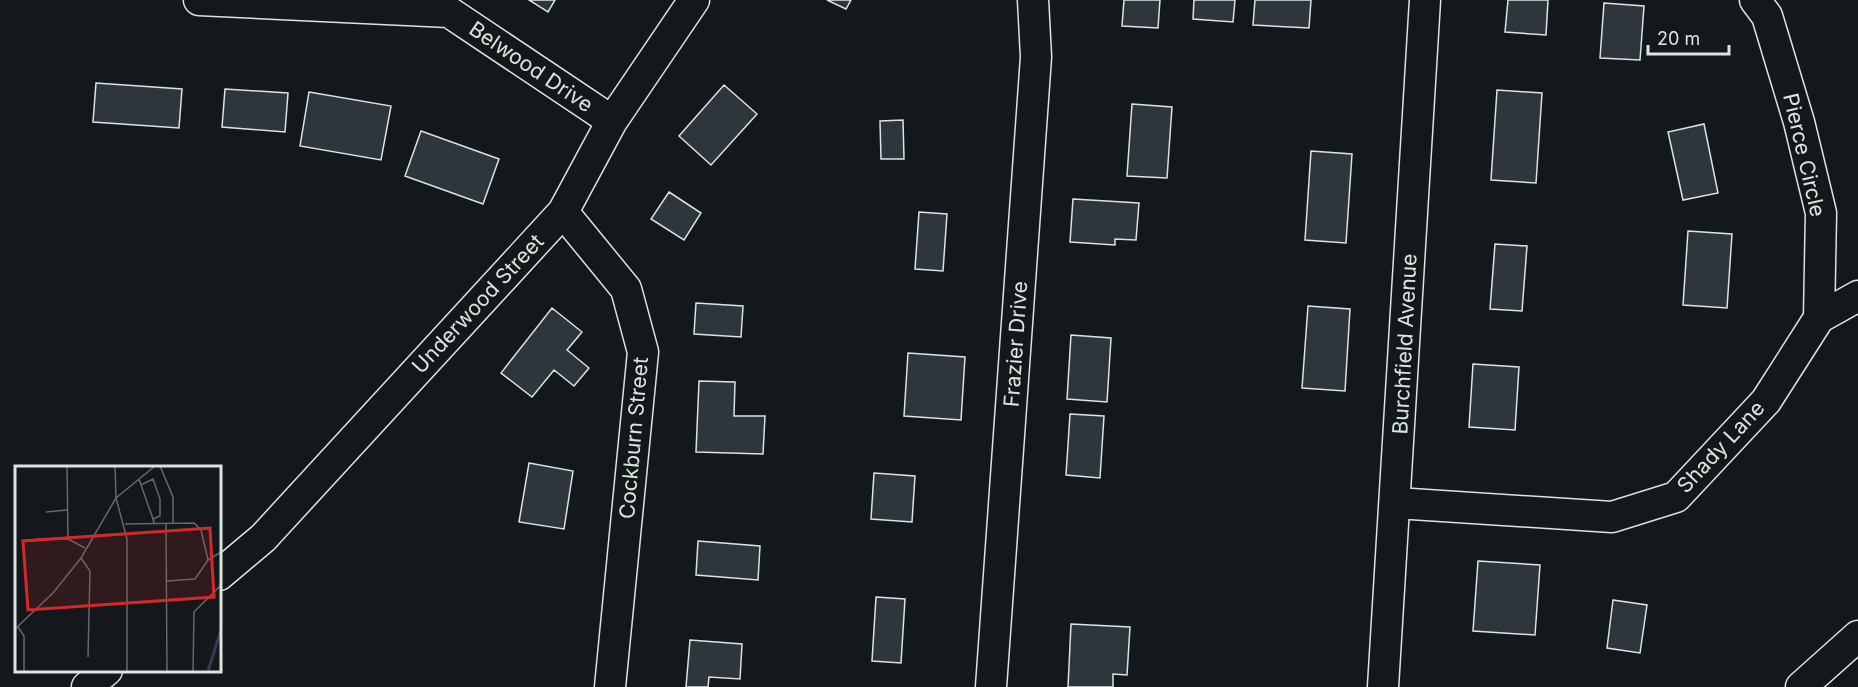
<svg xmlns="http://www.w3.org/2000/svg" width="1858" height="687" font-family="Inter,sans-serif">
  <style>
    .building { fill: #2c363c; stroke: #d8e6dc; stroke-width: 1.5 }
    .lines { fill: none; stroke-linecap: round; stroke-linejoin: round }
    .minor-casing { stroke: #d8e6dc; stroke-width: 33 }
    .minor { stroke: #14181c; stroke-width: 30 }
    .labels { text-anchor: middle; stroke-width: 4.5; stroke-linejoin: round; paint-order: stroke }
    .street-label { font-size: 21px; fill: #d8e6dc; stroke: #14181c }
    .inset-river { fill: none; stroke: #2f3f4d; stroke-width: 3 }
    .inset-road { fill: none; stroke: #626a69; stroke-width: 1.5 }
    .view { fill: #d62828; fill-opacity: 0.15; stroke: #d62828; stroke-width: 3 }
    .inset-edge { fill: none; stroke: #d8e6dc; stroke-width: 3 }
  </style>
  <rect width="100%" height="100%" fill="#14181c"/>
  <!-- building -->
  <path class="building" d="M 529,0 L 555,0 L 548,12 Z
    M 827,0 L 851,0 L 846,9 Z
    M 1124,0 L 1160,0 L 1158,28 L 1122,26 Z
    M 1194,0 L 1235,0 L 1233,22 L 1193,19 Z
    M 1255,0 L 1311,0 L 1309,28 L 1253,25 Z
    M 1508,0 L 1548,0 L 1546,35 L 1505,32 Z
    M 1604,3 L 1644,6 L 1640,60 L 1600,58 Z
    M 96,83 L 182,89 L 179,128 L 93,122 Z
    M 724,85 L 757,114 L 711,165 L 679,136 Z
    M 225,89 L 288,93 L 285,132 L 222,127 Z
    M 1497,90 L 1542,93 L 1536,183 L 1491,180 Z
    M 309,92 L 391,106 L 381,160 L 300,146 Z
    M 1132,104 L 1172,107 L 1167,178 L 1127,176 Z
    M 903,120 L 904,159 L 881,159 L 880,121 Z
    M 1704,124 L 1718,193 L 1683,200 L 1668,132 Z
    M 421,131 L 499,159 L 483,204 L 405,176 Z
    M 1311,151 L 1352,154 L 1346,243 L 1305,240 Z
    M 669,192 L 701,213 L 684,240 L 651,219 Z
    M 1073,199 L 1139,203 L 1136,240 L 1115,239 L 1115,245 L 1070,242 Z
    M 919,212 L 947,214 L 943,271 L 915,269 Z
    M 1688,231 L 1732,234 L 1727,308 L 1683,305 Z
    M 1495,244 L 1527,246 L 1522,311 L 1490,309 Z
    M 696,303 L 743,306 L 741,337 L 694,334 Z
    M 1308,306 L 1350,309 L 1345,391 L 1302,388 Z
    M 552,308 L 582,332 L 567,350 L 589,368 L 574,386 L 554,370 L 532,397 L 501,373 Z
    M 1071,335 L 1111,338 L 1107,402 L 1067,399 Z
    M 908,353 L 965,357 L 961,420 L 904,416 Z
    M 1473,364 L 1519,367 L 1515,430 L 1469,427 Z
    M 699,381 L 735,382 L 734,416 L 765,416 L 763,454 L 696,452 Z
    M 1070,414 L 1104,416 L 1100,478 L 1066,475 Z
    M 529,463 L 573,471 L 564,529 L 519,522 Z
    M 874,473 L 915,476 L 912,522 L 871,519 Z
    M 698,541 L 760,546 L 758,580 L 696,575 Z
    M 1478,561 L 1540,565 L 1535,635 L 1473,631 Z
    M 876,597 L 905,599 L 901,663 L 872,661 Z
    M 1613,600 L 1647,605 L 1640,653 L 1607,648 Z
    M 1071,624 L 1130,627 L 1127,675 L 1113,674 L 1113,687 L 1068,687 Z
    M 690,640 L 742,644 L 740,679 L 709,677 L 708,687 L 686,687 Z"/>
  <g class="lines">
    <!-- minor casing -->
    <g class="minor-casing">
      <path id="minor" d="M 199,0 L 449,12 L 612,121
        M 1755,0 L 1767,16 L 1799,122 L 1821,213 L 1819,318
        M 563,212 L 626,289 L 643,352 L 610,687
        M 1396,503 L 1612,517 L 1676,497 L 1766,401 L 1819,318 L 1858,296
        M 219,575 L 263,538 L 563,212 L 612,121 L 694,0
        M 87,687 L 107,670
        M 991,687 L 1036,57 L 1033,0
        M 1383,687 L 1425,0
        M 1801,687 L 1858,636"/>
    </g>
    <!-- minor -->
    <use href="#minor" class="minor"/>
  </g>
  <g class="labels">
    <!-- street labels -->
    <g class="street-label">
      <text transform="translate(531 67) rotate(34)" y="7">Belwood Drive</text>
      <text transform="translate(1804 155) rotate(77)" y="7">Pierce Circle</text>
      <text transform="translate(478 304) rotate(-47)" y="7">Underwood Street</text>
      <text transform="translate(1016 344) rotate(-86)" y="7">Frazier Drive</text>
      <text transform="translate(1405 344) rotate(-87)" y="7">Burchfield Avenue</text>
      <text transform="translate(634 438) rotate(-85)" y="7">Cockburn Street</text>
      <text transform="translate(1721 447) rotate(-47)" y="7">Shady Lane</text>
    </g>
  </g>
  <!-- overview -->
  <g transform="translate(15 466)">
    <rect width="206" height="206" fill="#14181c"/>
    <path class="inset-river" d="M 193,205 L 206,164"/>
    <path class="inset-road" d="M 52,0 L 53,73M 100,0 L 101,32 L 112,73 L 112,205M 145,0 L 158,31 L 158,57M 124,13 L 126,19 L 138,13 L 145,33 L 145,50 L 138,53 L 139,57M 126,19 L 138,53M 31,46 L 52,44M 151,57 L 152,205M 110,58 L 179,57 L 186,64 L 193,94M 21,73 L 53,73 L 70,82M 66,92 L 75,105 L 73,191M 152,115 L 180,113 L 193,94 L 206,86M 3,161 L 9,170 L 9,205M 0,163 L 38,127 L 66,92 L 101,32 L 140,0M 178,205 L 179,146 L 206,119"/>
    <path class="view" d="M 195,62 L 199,131 L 13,144 L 8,75 Z"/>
    <rect width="206" height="206" class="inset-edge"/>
  </g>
  <!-- scale -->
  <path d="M1648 45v9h81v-9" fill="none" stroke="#d8e6dc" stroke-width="3"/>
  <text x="1657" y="45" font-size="18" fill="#d8e6dc" stroke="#14181c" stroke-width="4.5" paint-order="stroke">20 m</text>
</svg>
